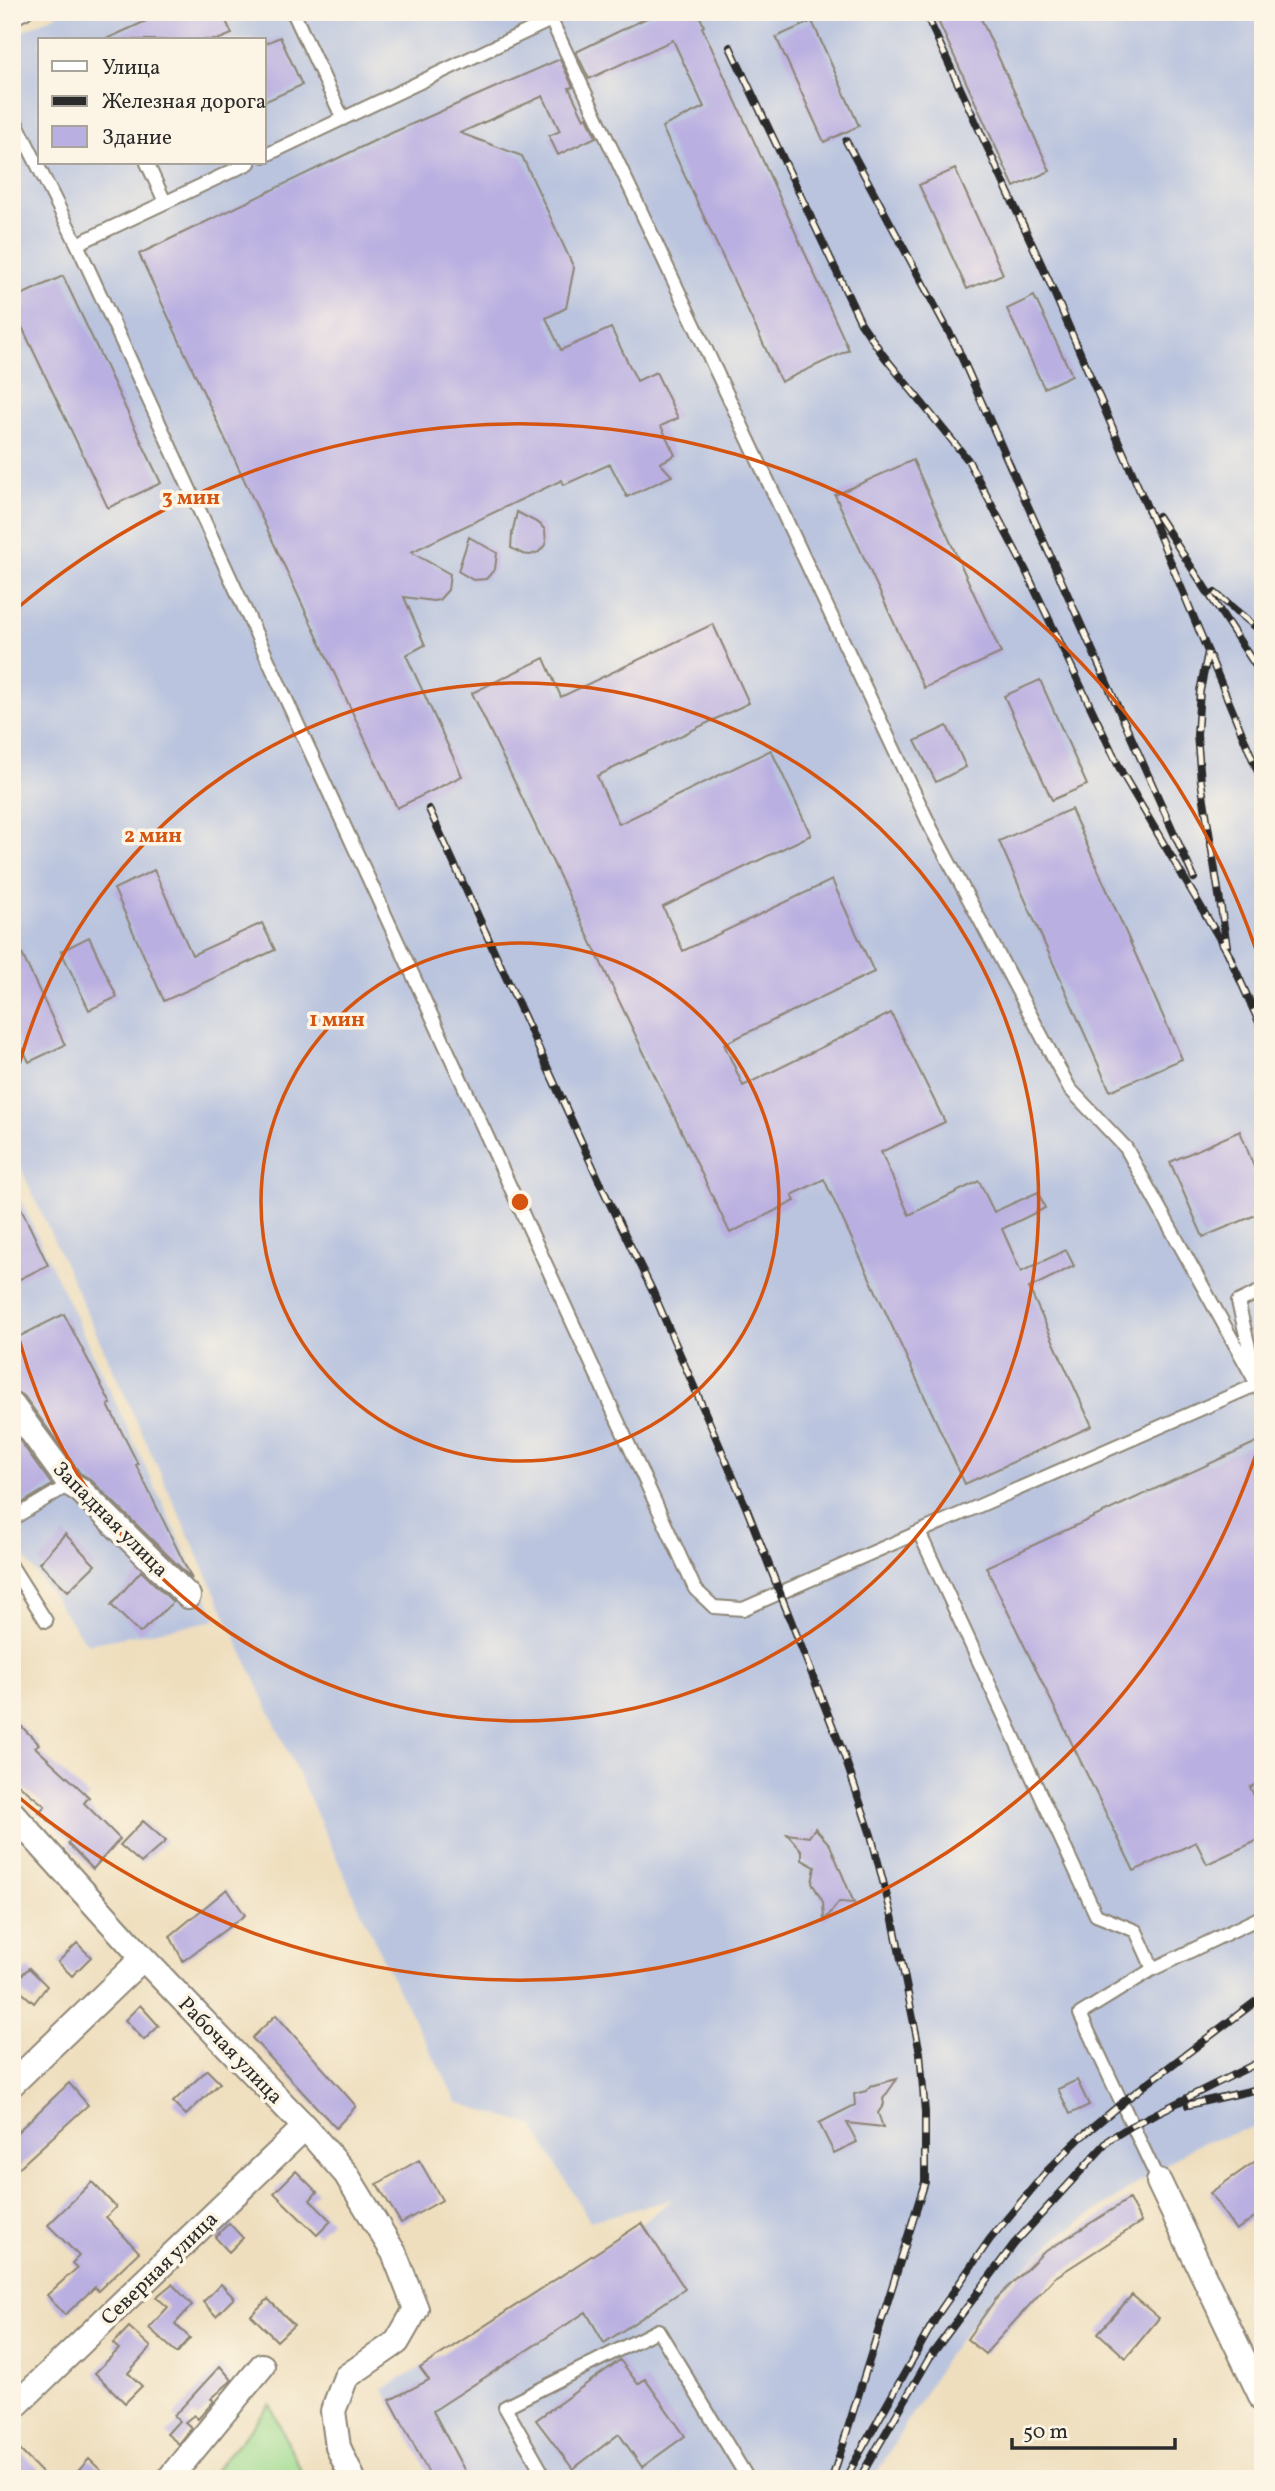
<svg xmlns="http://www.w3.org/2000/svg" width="1275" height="2491" font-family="Vollkorn,serif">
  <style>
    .industrial { fill: #bac4de; fill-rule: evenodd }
    .green { fill: #9dda8e; stroke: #64825c; stroke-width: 2 }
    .building { fill: #b9afe1 }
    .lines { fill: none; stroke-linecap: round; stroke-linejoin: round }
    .lane-casing { stroke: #8c8474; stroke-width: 16 }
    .street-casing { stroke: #8c8474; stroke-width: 28 }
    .lane { stroke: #fff; stroke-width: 12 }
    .street { stroke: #fff; stroke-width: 24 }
    .rail-casing { stroke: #2b2b2b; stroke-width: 8 }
    .rail { stroke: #fcf5e5; stroke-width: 5; stroke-dasharray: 16; stroke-linecap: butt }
    .ring { fill: none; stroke: #d5540f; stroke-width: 3.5 }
    .labels { text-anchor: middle; stroke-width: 7; stroke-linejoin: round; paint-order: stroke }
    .street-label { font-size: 21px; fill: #2b2b2b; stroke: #fcf5e5 }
    .centre { fill: #d5540f; stroke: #fcf5e5; stroke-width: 3.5 }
    .ring-label { font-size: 21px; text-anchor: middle; font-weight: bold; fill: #d5540f; stroke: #fcf5e5; stroke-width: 7; stroke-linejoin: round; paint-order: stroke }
  </style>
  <rect width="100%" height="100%" fill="#fcf5e5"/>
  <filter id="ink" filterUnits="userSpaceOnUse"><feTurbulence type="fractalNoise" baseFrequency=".0143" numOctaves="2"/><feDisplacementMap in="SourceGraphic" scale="14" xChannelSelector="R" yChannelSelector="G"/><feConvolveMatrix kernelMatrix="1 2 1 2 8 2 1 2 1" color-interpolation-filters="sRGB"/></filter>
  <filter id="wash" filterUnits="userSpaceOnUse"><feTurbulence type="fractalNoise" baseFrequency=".00686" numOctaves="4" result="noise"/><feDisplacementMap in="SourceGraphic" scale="28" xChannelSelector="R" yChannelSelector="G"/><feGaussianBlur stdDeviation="1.57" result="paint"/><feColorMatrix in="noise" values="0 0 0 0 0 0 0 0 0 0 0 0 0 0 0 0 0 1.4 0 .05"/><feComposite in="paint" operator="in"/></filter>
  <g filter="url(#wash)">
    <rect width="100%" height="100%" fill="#eedebd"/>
    <!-- industrial -->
    <path class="industrial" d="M 63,12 L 1263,12 L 1263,2124 L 1194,2146 L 1061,2235 L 1001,2289 L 948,2354 L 873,2479 L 821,2479 L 817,2470 L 813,2479 L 432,2479 L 383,2389 L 420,2368 L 642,2223 L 673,2199 L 590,2221 L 533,2126 L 457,2102 L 387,1968 L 12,1149 L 12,36 ZM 40,40 L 264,40 L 264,163 L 40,163 Z
      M 12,1181 L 217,1620 L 87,1644 L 15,1544 L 12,1546 Z"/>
    <!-- green -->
    <path class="green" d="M 270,2405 L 305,2479 L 207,2479 Z"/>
    <g id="blocks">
      <!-- building -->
      <path class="building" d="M 166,12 L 222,12 L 232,34 L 217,40 L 104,40 Z
        M 659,12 L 698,12 L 704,26 L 702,27 L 849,350 L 781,382 L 662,127 L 704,107 L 673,40 L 589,79 L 576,52 Z
        M 934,12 L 978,12 L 1050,171 L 1014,187 Z
        M 812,21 L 859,126 L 824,142 L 776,37 Z
        M 280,37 L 302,85 L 264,102 L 264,44 Z
        M 560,59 L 573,87 L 569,88 L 584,119 L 587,117 L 596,137 L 558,155 L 549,136 L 560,131 L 543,96 L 460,133 L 522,156 L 574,268 L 566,308 L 546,318 L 561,350 L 611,328 L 637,381 L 656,372 L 678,418 L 661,426 L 675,455 L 660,463 L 672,476 L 627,497 L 610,464 L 564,485 L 562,480 L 411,552 L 450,574 L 448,590 L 439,600 L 433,601 L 404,597 L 425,645 L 406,655 L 462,776 L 397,808 L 139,254 L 378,139 Z
        M 955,169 L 1003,274 L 967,289 L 919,185 Z
        M 63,276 L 161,483 L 108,508 L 12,306 L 12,299 Z
        M 1034,296 L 1072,375 L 1044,388 L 1007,309 Z
        M 913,460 L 1001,653 L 924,688 L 835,495 Z
        M 517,512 L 540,524 L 545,530 L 546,544 L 539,552 L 530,555 L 523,554 L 511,548 L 512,534 Z
        M 469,537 L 497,553 L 495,569 L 486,579 L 473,580 L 458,571 Z
        M 713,624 L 749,703 L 597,776 L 609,803 L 619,824 L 771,750 L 811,835 L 663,907 L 683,951 L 832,880 L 874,972 L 724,1044 L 743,1086 L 891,1013 L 945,1122 L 881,1152 L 909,1215 L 979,1181 L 994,1212 L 1038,1192 L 1045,1208 L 1002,1229 L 1021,1272 L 1066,1250 L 1074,1266 L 1029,1288 L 1092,1426 L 965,1484 L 824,1179 L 792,1195 L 795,1201 L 730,1233 L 472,693 L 544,658 L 561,697 Z
        M 1040,680 L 1087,785 L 1052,800 L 1004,696 Z
        M 947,726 L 966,767 L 936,782 L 915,741 Z
        M 1071,809 L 1182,1059 L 1110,1091 L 999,841 Z
        M 154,870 L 192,955 L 262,923 L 275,950 L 164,1001 L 114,889 Z
        M 12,933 L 65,1045 L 29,1062 L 12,1027 Z
        M 89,937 L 117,997 L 89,1010 L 61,951 Z
        M 1240,1131 L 1263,1190 L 1263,1212 L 1203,1237 L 1170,1162 Z
        M 12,1189 L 48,1265 L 12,1283 Z
        M 64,1314 L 111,1404 L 108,1405 L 138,1464 L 136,1465 L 192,1579 L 90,1479 L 80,1473 L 24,1396 L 12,1390 L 12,1340 Z
        M 12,1430 L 52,1485 L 12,1509 Z
        M 1263,1439 L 1263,1781 L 1250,1787 L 1263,1815 L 1263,1838 L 1207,1864 L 1196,1842 L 1134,1871 L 986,1567 Z
        M 65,1534 L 95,1565 L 68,1591 L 39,1563 Z
        M 141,1571 L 173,1602 L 140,1633 L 111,1605 Z
        M 12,1717 L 39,1744 L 35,1747 L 89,1797 L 84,1803 L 120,1839 L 93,1869 L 68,1844 L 71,1840 L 39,1812 L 45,1806 L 12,1779 Z
        M 143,1821 L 166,1841 L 141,1863 L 120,1845 Z
        M 815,1828 L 830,1845 L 854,1903 L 839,1902 L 824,1921 L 823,1902 L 812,1883 L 815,1867 L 802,1860 L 802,1851 L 787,1834 L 809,1837 Z
        M 227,1889 L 245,1915 L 183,1961 L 170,1936 Z
        M 77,1943 L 91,1957 L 72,1976 L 58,1962 Z
        M 29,1968 L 47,1986 L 34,2003 L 12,1984 Z
        M 140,2005 L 159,2026 L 144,2040 L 125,2020 Z
        M 276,2015 L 356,2106 L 336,2128 L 252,2038 Z
        M 207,2070 L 220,2083 L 186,2115 L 173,2102 Z
        M 897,2079 L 883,2099 L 884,2104 L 878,2113 L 883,2127 L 847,2123 L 857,2142 L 834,2153 L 819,2123 L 855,2105 L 854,2094 L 866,2091 L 870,2086 Z
        M 1077,2080 L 1089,2105 L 1070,2114 L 1058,2089 Z
        M 69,2083 L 88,2105 L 12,2174 L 12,2137 Z
        M 1263,2156 L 1263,2211 L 1236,2230 L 1210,2193 Z
        M 419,2160 L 442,2200 L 401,2223 L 377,2184 Z
        M 296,2171 L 317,2192 L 310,2200 L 331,2221 L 317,2235 L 274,2193 Z
        M 92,2182 L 116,2207 L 106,2217 L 139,2252 L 98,2291 L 95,2287 L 65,2315 L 47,2295 L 77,2268 L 72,2263 L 79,2256 L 48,2225 Z
        M 1129,2199 L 1141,2222 L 1054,2278 L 985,2354 L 967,2339 L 995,2300 L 1043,2253 Z
        M 229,2223 L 243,2238 L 229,2252 L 215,2237 Z
        M 642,2223 L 685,2289 L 604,2343 L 586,2312 L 433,2411 L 469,2479 L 432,2479 L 390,2400 L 429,2380 L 420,2368 Z
        M 172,2284 L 192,2305 L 175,2324 L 190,2338 L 177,2353 L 149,2328 L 168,2307 L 156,2297 Z
        M 221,2284 L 234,2298 L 216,2316 L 203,2302 Z
        M 1132,2295 L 1159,2318 L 1126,2358 L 1098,2333 Z
        M 268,2299 L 294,2325 L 277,2341 L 251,2315 Z
        M 129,2327 L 151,2347 L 128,2373 L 142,2386 L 125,2403 L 95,2373 L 119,2349 L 113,2344 Z
        M 620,2360 L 638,2384 L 645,2379 L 685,2436 L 642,2467 L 619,2434 L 573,2469 L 536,2420 Z
        M 220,2366 L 232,2380 L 211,2399 L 214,2401 L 198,2419 L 194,2415 L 185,2422 L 192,2428 L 179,2444 L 167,2434 L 179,2421 L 174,2416 Z
        M 12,2442 L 48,2479 L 17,2479 L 12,2474 Z
        M 89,2459 L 110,2479 L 71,2479 Z"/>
    </g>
  </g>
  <g filter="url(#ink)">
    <use href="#blocks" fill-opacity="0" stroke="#8c8474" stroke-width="2"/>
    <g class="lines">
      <!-- lane casing -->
      <g class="lane-casing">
        <path id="lane" d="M 293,12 L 343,119
          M 12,19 L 26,12
          M 551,20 L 932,830 L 1070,1089 L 1126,1148 L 1263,1395
          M 12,114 L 77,244
          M 264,156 L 551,20 L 553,13
          M 147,163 L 165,202
          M 249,163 L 77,244 L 695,1589 L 714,1607 L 743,1609 L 1258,1384 L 1238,1302 L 1263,1290
          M 12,1519 L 70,1484
          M 919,1532 L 1096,1915 L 1136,1931 L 1153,1969 L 1080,2014 L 1159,2182
          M 12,1567 L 46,1621
          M 1153,1969 L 1263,1916
          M 546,2479 L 505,2407 L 658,2330 L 748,2479"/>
      </g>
      <!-- street casing -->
      <g class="street-casing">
        <path id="street" d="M 12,1405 L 70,1484 L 80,1490 L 188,1596
          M 12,1813 L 143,1958 L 305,2127 L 346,2174 L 394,2253 L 416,2309 L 397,2342 L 346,2377 L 333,2411 L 338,2447 L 353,2479
          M 12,2084 L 143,1958
          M 1159,2182 L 1263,2400
          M 12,2409 L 305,2127
          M 169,2479 L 262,2366"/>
      </g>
      <!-- lane -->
      <use href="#lane" class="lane"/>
      <!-- street -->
      <use href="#street" class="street"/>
      <!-- rail casing -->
      <g class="rail-casing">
        <path id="rail" d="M 925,12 L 1049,281 L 1166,551 L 1263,784
          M 730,47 L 861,323 L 883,355 L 968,460 L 1025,569 L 1122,773 L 1231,958
          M 846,141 L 957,347 L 1194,878
          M 1158,516 L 1263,677
          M 1215,593 L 1263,633
          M 1208,652 L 1200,691 L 1197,735 L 1201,781 L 1227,946
          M 429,809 L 608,1200 L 653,1292 L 746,1507 L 844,1755 L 871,1835 L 893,1920 L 920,2053 L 925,2112 L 925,2182 L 832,2479
          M 1227,951 L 1263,1031
          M 1188,2105 L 1263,2088
          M 845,2479 L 938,2314 L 990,2239 L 1047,2171 L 1080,2138 L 1128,2098 L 1263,1996
          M 859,2479 L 930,2357 L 1014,2244 L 1110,2139 L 1131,2126 L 1263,2060"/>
      </g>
      <!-- rail -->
      <use href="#rail" class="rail"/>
    </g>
  </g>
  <!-- distance rings -->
  <g class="ring">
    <circle cx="520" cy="1202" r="259"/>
    <path d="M12 1094A519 519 0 1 1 12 1310"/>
    <path d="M1262 1436A778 778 0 0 1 15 1794M15 610A778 778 0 0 1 1262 968"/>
  </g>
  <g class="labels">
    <!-- street labels -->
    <g class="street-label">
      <text transform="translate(111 1519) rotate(45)" y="7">Западная улица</text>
      <text transform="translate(231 2050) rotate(46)" y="7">Рабочая улица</text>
      <text transform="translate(159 2268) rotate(-44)" y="7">Северная улица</text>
    </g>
  </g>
  <circle cx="520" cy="1202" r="10" class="centre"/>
  <g class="ring-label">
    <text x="191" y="504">3 мин</text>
    <text x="153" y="842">2 мин</text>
    <text x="337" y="1026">1 мин</text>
  </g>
  <!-- margin -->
  <rect width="1275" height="2491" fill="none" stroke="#fcf5e5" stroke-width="42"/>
  <!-- legend -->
  <rect x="38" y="38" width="228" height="126" fill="#fcf5e5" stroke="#a8a49b" stroke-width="2"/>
  <rect x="52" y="61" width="35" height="10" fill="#ffffff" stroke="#a8a49b" stroke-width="2"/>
  <text x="102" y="74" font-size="21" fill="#2b2b2b">Улица</text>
  <rect x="52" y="96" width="35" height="10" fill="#2b2b2b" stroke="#a8a49b" stroke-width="2"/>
  <text x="102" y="108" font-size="21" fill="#2b2b2b">Железная дорога</text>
  <rect x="52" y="126" width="35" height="21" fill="#b9afe1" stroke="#a8a49b" stroke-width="2"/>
  <text x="102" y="144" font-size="21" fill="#2b2b2b">Здание</text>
  <!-- scale -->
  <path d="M1012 2438v10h163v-10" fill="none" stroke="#2b2b2b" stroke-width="3.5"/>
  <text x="1023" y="2438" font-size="21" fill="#2b2b2b" stroke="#fcf5e5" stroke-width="5" paint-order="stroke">50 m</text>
</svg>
